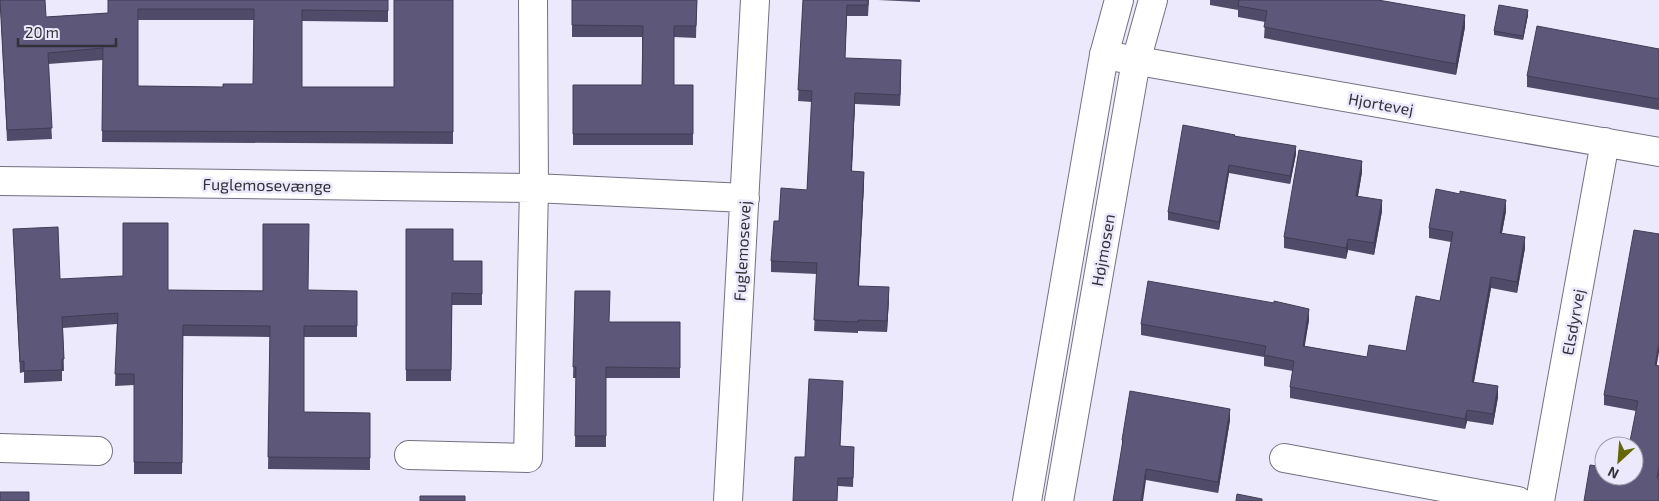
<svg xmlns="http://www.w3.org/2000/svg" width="1659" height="501" font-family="'Exo 2',sans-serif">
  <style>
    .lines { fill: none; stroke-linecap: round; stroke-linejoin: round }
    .minor-casing { stroke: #737081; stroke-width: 30 }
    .tertiary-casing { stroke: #737081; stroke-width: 30 }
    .minor { stroke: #fff; stroke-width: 28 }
    .tertiary { stroke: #fff; stroke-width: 28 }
    .wall { fill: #504b69; fill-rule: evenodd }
    .shaded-wall { fill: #413d55 }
    .building { fill: #5d577a; stroke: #413d55; fill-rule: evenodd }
    .labels { text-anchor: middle; stroke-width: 5; stroke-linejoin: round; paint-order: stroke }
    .street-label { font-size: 16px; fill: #323138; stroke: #ebe9fb }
  </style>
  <rect width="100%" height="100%" fill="#ebe9fb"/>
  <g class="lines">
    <!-- minor casing -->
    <g class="minor-casing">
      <path id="minor" d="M 1104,55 L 1659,152
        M 0,181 L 534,188 L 745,198
        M 0,448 L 98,451
        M 409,455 L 528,458 L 534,188 L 533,0
        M 1284,458 L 1518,501
        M 728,501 L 755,0
        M 1540,501 L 1605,142"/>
    </g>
    <!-- tertiary casing -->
    <g class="tertiary-casing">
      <path id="tertiary" d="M 1027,501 L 1104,55 L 1119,0
        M 1059,501 L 1136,61 L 1153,0"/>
    </g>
    <!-- minor -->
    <use href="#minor" class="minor"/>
    <!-- tertiary -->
    <use href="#tertiary" class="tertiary"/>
  </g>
  <!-- wall -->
  <path class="wall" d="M 0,0 L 46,17 L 108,13 L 108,0 L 388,0 L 388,22 L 302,21 L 302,87 L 394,87 L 453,0 L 453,144 L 102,142 L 103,60 L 48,64 L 52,139 L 7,141 ZM 138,20 L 254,20 L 253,84 L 223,87 L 138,86 Z
    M 572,0 L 697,0 L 696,38 L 674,37 L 674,85 L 693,85 L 693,145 L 573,145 L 573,85 L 642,85 L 642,37 L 572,37 Z
    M 803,0 L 869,0 L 868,16 L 847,16 L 845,58 L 901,71 L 900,106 L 855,104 L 852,171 L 864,183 L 859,286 L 889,298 L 887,332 L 858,331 L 858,333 L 814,331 L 817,274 L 771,272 L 771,261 L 779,221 L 807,190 L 812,102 L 798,101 Z
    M 878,0 L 920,0 L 920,2 Z
    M 1210,0 L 1378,0 L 1465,27 L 1456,75 L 1264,38 L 1265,22 L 1238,17 L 1238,10 L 1210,5 Z
    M 1528,15 L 1523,40 L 1494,35 L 1494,31 Z
    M 1659,49 L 1659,110 L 1527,87 L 1527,76 Z
    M 1235,136 L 1296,154 L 1290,184 L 1229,173 L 1219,230 L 1168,220 L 1168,212 Z
    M 1362,172 L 1358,196 L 1382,211 L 1374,255 L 1348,250 L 1346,259 L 1284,248 L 1284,237 Z
    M 1506,211 L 1502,233 L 1525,248 L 1517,293 L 1491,288 L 1474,382 L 1498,397 L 1493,425 L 1467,421 L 1465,429 L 1290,398 L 1290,387 L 1293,371 L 1264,366 L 1264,357 L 1141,335 L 1141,324 L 1309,320 L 1304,346 L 1367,357 L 1406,351 L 1440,301 L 1451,242 L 1429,238 L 1429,228 Z
    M 13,229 L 60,279 L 168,290 L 357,291 L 357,337 L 304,337 L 304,412 L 370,413 L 370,470 L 268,469 L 270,337 L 183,336 L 182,474 L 134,474 L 134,385 L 115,386 L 117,324 L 63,328 L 64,371 L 62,371 L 62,381 L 24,383 L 24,372 L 20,373 Z
    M 406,229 L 453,261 L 482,261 L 482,305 L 452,305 L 451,381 L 406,381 Z
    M 1659,234 L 1634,476 L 1636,411 L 1604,405 L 1604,395 Z
    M 575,291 L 609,322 L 680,322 L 680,378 L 606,378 L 606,447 L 575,447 L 576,378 L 573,378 Z
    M 843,389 L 840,446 L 854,455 L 853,487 L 838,486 L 805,457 Z
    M 1230,420 L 1218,493 L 1146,480 L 1122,450 L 1122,440 Z"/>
  <!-- shaded-wall -->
  <path class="shaded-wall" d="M 1528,10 L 1528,15 L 1523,40 L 1523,36 Z
    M 1465,15 L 1465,27 L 1456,75 L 1456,64 Z
    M 901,60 L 901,71 L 900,106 L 900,95 Z
    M 855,93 L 855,104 L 851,182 L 851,171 Z
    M 1296,146 L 1296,154 L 1290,184 L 1290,176 Z
    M 1362,161 L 1362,172 L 1356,207 L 1356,196 Z
    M 1229,165 L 1229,173 L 1219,230 L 1219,222 Z
    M 864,172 L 864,183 L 858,297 L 858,286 Z
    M 1382,200 L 1382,211 L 1374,255 L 1374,243 Z
    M 1506,200 L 1506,211 L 1500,243 L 1500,233 Z
    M 1525,237 L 1525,248 L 1517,293 L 1517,282 Z
    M 1348,239 L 1348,250 L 1346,259 L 1346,248 Z
    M 1491,277 L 1491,288 L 1472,392 L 1472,382 Z
    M 889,287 L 889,298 L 887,332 L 887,321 Z
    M 1309,309 L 1309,320 L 1303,357 L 1303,346 Z
    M 1659,342 L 1659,352 L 1655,375 L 1655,365 Z
    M 1498,386 L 1498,397 L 1493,425 L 1493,414 Z
    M 1230,409 L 1230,420 L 1218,493 L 1218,482 Z
    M 1467,410 L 1467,421 L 1465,429 L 1465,419 Z
    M 1659,466 L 1659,476 L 1657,488 L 1657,478 Z
    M 1146,469 L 1146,480 L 1143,501 L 1141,501 Z"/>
  <!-- building -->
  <path class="building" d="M 0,0 L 45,0 L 46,17 L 108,13 L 108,0 L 388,0 L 388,11 L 302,10 L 302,87 L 394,87 L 394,0 L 453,0 L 453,132 L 102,131 L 103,48 L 48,53 L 52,128 L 7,130 ZM 138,9 L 254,9 L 253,84 L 223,84 L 223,87 L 138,86 Z
    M 572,0 L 697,0 L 696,26 L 674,26 L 674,85 L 693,85 L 693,134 L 573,134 L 573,85 L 642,85 L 643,26 L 572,25 Z
    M 803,0 L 868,0 L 868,5 L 847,5 L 845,58 L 901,60 L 900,95 L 855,93 L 851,171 L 864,172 L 858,286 L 889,287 L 887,321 L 858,320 L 858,322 L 814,320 L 817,263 L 771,261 L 774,221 L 779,221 L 781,188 L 807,190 L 812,91 L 798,90 Z
    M 1239,0 L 1378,0 L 1465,15 L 1456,64 L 1264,27 L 1267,11 L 1238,6 Z
    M 1499,5 L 1528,10 L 1523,36 L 1494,31 Z
    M 1537,26 L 1659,49 L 1659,99 L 1527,76 Z
    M 1183,125 L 1235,135 L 1234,136 L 1296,146 L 1290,176 L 1229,165 L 1219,222 L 1168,212 Z
    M 1299,150 L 1362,161 L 1356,196 L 1382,200 L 1374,243 L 1348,239 L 1346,248 L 1284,237 Z
    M 1436,189 L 1460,194 L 1460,191 L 1506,200 L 1500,233 L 1525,237 L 1517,282 L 1491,277 L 1472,382 L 1498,386 L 1493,414 L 1467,410 L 1465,419 L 1290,387 L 1294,361 L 1264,355 L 1266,346 L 1141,324 L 1148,281 L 1274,303 L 1274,301 L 1309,309 L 1303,346 L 1367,357 L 1369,345 L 1406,351 L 1416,296 L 1440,301 L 1453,232 L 1429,228 Z
    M 123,223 L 168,223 L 168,290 L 263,291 L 263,224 L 309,224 L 308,290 L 357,291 L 357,326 L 304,326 L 304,412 L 370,413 L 370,458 L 268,457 L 270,326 L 183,325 L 182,463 L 134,462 L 134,374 L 115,374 L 118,313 L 62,317 L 64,359 L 62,359 L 62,370 L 24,371 L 24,361 L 20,362 L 13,229 L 58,227 L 60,279 L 123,276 Z
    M 406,229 L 453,229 L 453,261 L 482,261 L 482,294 L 452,293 L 451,370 L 406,370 Z
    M 1634,230 L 1659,234 L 1659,342 L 1655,365 L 1659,366 L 1659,466 L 1657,478 L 1659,478 L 1659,501 L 1584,501 L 1590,465 L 1604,467 L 1604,476 L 1634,476 L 1634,446 L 1629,446 L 1638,401 L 1604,395 Z
    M 575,291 L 610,291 L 609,322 L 680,322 L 680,368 L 606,367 L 606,436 L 575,436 L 576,367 L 573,367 Z
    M 809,379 L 843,381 L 840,446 L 854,447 L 853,478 L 838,478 L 837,501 L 793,501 L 795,457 L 805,457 Z
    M 1130,391 L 1230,409 L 1218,482 L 1146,469 L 1141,501 L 1113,501 L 1123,440 L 1122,440 Z
    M 0,492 L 29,492 L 29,501 L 0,501 Z
    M 1237,494 L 1262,499 L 1262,501 L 1236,501 Z
    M 420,496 L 465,496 L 465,501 L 420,501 Z"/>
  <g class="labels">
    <!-- street labels -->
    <g class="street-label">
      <text transform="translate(1381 104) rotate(10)" y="6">Hjortevej</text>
      <text transform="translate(267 185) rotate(1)" y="6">Fuglemosevænge</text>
      <text transform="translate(1103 250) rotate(-80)" y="6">Højmosen</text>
      <text transform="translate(742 251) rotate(-87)" y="6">Fuglemosevej</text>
      <text transform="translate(1573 322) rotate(-80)" y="6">Elsdyrvej</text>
    </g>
  </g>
  <!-- north arrow -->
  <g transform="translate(1619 461) rotate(206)"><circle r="24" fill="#ebe9fb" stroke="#a19fad"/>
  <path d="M0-4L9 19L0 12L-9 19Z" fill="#656703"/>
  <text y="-8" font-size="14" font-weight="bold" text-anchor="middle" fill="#323138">N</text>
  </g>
  <!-- scale -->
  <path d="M18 38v8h98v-8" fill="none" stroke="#323138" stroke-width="2.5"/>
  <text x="25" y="38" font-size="15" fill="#323138" stroke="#ebe9fb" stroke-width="4" paint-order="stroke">20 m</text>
</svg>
